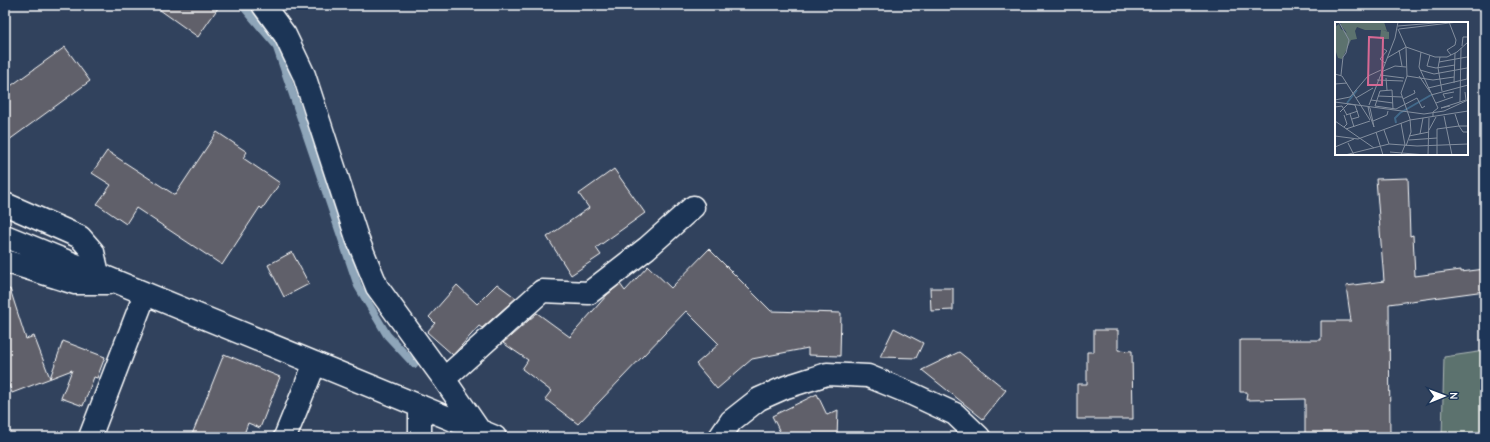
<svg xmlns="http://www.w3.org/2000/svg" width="1490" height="442" font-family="'Comic Neue',sans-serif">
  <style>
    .green { fill: #5c726e; stroke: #aeb8b6 }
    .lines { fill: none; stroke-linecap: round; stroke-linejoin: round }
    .stream { stroke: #8ea5b9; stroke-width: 8 }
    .building { fill: #61616b; stroke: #fff }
    .minor-casing { stroke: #fff; stroke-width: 25 }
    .minor { stroke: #1d3557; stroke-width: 22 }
    .inset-river { fill: none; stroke: #42698a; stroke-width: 2 }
    .inset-road { fill: none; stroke: #838e9e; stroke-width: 1 }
    .view { fill: #d76994; fill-opacity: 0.15; stroke: #d76994; stroke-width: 2 }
    .inset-edge { fill: none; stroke: #fff; stroke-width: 2 }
  </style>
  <rect width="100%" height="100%" fill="#31425d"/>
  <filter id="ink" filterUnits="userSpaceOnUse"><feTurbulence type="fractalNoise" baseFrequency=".025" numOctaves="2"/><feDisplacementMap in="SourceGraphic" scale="8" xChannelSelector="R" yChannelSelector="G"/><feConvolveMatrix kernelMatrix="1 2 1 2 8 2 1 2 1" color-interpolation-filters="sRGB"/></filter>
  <g filter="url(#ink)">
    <!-- green -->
    <path class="green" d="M 1485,351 L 1485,437 L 1442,437 L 1444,357 Z"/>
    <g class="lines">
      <!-- stream -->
      <path class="stream" d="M 242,5 L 276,45 L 358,286 L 387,335 L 414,364"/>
    </g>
    <!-- building -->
    <path class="building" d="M 153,5 L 220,5 L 198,37 Z
      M 65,47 L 90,81 L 5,143 L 5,90 Z
      M 217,132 L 247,152 L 243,158 L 280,183 L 262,209 L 260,207 L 222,265 L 136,208 L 126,224 L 97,204 L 111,185 L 92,173 L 107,151 L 175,195 Z
      M 614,169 L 645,213 L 596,248 L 601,255 L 571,275 L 547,237 L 589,208 L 579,194 Z
      M 1408,178 L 1410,236 L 1413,235 L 1415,276 L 1461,270 L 1461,272 L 1485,269 L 1485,291 L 1389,304 L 1390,437 L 1305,437 L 1305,399 L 1246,400 L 1247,392 L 1240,392 L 1240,340 L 1321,340 L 1321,321 L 1351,321 L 1346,286 L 1384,281 L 1376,179 Z
      M 709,249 L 771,311 L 841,313 L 840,356 L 808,355 L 808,348 L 752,359 L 717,389 L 696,364 L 719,344 L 686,311 L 578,424 L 545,399 L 551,391 L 522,369 L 528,360 L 503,343 L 537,313 L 570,337 L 607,295 L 620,284 L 625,291 L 648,266 L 671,288 Z
      M 292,252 L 309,284 L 284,297 L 268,265 Z
      M 497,284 L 516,298 L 482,328 L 479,326 L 453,355 L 427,332 L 435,323 L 429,317 L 457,285 L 477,304 Z
      M 930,288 L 953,288 L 953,310 L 931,311 Z
      M 10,289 L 26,339 L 34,336 L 50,378 L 63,341 L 105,357 L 97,378 L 94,377 L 83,406 L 61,398 L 72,370 L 12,393 L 5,375 L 5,290 Z
      M 894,328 L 923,343 L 916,358 L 880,357 Z
      M 1094,330 L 1118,330 L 1118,350 L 1132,351 L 1133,419 L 1077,419 L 1077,384 L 1087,384 L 1087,352 L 1094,352 Z
      M 959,352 L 1006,390 L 983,419 L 922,370 Z
      M 224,354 L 280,377 L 260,428 L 248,423 L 243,437 L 191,437 Z
      M 817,394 L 827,415 L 838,410 L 837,437 L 780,437 L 782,436 L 772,416 Z"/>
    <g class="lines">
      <!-- minor casing -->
      <g class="minor-casing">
        <path id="minor" d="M 263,5 L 285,35 L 304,75 L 357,238 L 377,287 L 444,379 L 479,430
          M 5,204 L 80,237 L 93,252 L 98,274
          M 5,236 L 495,437
          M 5,261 L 75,283 L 108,283
          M 444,379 L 542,291 L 589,293 L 647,248 L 693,207
          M 90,437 L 145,294
          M 285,437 L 315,363
          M 420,437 L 420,406
          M 720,437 L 731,421 L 759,399 L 786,387 L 827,374 L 868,376 L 912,394 L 955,414 L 979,437"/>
      </g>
      <!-- minor -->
      <use href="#minor" class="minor"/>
    </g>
  </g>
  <!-- overview -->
  <g transform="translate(1335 22)">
    <rect width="133" height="133" fill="#31425d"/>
    <path d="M 9,0 L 49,0 L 52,9 L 47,8 L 54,10 L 54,17 L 45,17 L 46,8 L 30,8 L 22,5 L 20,9 L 22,17 L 16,18 L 7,37 L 3,36 L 0,27 L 0,5 L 4,2 L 6,7 L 12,11 L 5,2 Z" fill="#5c726e"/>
    <path class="inset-river" d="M 12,81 L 22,68M 61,101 L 60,96 L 65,91 L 96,73"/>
    <path class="inset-road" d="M 4,0 L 14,18 L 11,31 L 8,35 L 6,53M 114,0 L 121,18 L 120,23 L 112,28 L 116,33M 63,4 L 112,0M 63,7 L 71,25 L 72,54 L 66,71 L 75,97 L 76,110 L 71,124M 64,7 L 123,0M 127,24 L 128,15 L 133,15M 49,27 L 52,29 L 45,37 L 50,41M 64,28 L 67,44M 86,30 L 84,45 L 103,86 L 98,90 L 98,94M 95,33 L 92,44 L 101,46 L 120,43M 105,35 L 103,46 L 107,69M 52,36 L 71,25 L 100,35 L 112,35 L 122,30 L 133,20M 104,40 L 132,35M 85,48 L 99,52 L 132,46M 46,50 L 60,44 L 71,45M 0,52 L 7,54 L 35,98M 45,53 L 69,56M 72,54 L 98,58 L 119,55M 84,54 L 95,70M 51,56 L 52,68M 42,58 L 68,59M 119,61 L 120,31M 0,62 L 12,61M 93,66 L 132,57 L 133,22M 96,73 L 133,63M 43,74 L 67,75M 21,76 L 38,66M 110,76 L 108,72 L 119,70M 68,77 L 80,71 L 79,68M 0,78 L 15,75 L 33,54 L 46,48M 36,78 L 58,81M 0,80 L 89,92 L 109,89 L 133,78M 125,80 L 126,26M 101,81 L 118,75M 34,83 L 60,16 L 63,0M 115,84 L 106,86 L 131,78 L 130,70M 0,85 L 7,84 L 12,93M 33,85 L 35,86 L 39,105 L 35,94 ZM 58,87 L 57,68 L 45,69 L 40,84 L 61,87 L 82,76 L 87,86 L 90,84M 5,90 L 13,82 L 20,83 L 24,95 L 17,97M 15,92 L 19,105M 120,92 L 124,104 L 132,104M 11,93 L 23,89M 109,94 L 117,133M 0,99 L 39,126M 38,99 L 52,93 L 53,89M 66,101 L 70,123 L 66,133M 124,104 L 128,110 L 133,110M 9,105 L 12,102 L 9,93M 11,107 L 35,99M 49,108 L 54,122M 94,108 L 101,95M 41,110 L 48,133M 85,112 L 88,96M 0,114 L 23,117 L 75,98 L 133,89M 74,114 L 94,110M 74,118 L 102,116M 13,121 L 19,133M 0,125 L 19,117M 55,130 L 91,133M 10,133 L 54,122 L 82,124 L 133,122M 93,133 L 94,96M 94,133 L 114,133M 102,133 L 102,107 L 124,104"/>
    <path class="view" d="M 34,15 L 48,16 L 47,63 L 33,63 Z"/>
    <rect width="133" height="133" class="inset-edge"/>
  </g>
  <!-- margin -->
  <rect width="1490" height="442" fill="none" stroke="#1d3557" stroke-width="20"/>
  <rect x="10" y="10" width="1470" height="422" fill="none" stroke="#fff" stroke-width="1.5" filter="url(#ink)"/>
  <!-- north arrow -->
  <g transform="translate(1444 396) rotate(89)" stroke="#1d3557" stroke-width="3" paint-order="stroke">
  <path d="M0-3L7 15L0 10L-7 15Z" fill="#ffffff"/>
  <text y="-6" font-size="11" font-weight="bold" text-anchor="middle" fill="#ffffff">N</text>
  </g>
</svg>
